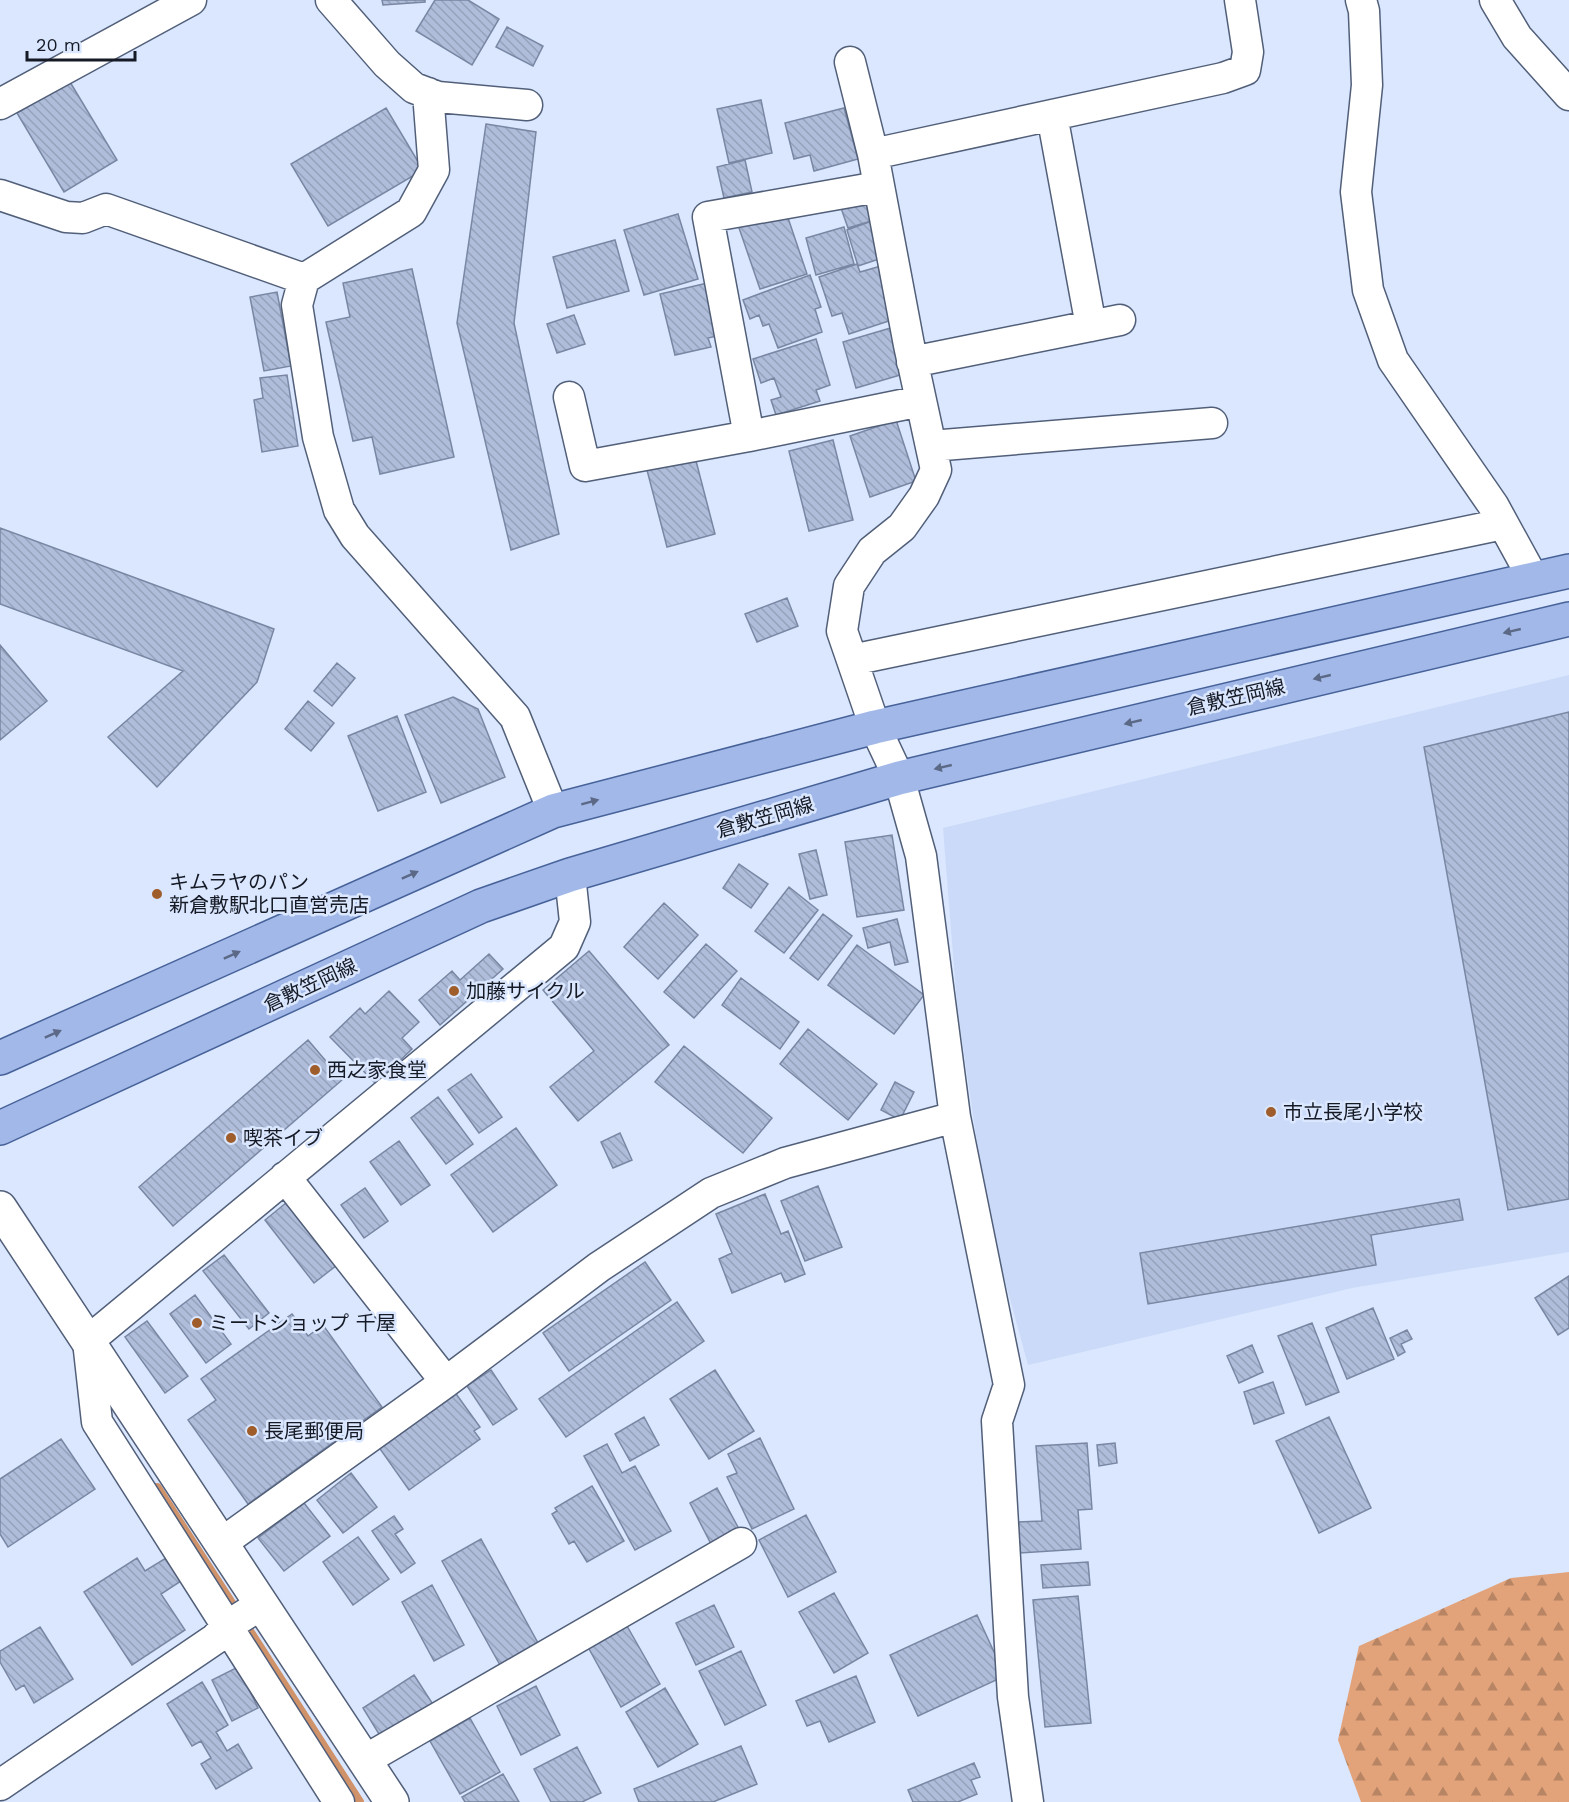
<svg xmlns="http://www.w3.org/2000/svg" width="1569" height="1802" font-family="'Work Sans','Noto Sans JP',sans-serif">
  <style>
    .built { fill: #cbdaf8 }
    .forest { fill: url(#forest-firs) }
    .lines { fill: none; stroke-linecap: round; stroke-linejoin: round }
    .stream { stroke: #d09269; stroke-width: 10 }
    .building { fill: url(#building-back-hatch); stroke: #7987a3; stroke-width: 1.5 }
    .minor-casing { stroke: #525f79; stroke-width: 33 }
    .tertiary-casing { stroke: #525f79; stroke-width: 36 }
    .primary-casing { stroke: #476299; stroke-width: 36 }
    .minor { stroke: #fff; stroke-width: 30 }
    .tertiary { stroke: #fff; stroke-width: 33 }
    .primary { stroke: #a1b8e8; stroke-width: 33 }
    .oneway { fill: #5b6986 }
    .poi-dot { fill: #a05d2c; stroke: #dae7ff; stroke-width: 2 }
    .labels { text-anchor: middle; stroke-width: 5; stroke-linejoin: round; paint-order: stroke }
    .street-label { font-size: 20px; fill: #151a25; stroke: #dae7ff }
    .poi-label { font-size: 20px; fill: #151a25; stroke: #dae7ff; text-anchor: start }
  </style>
  <defs>
    <pattern id="forest-firs" width="22" height="20" patternUnits="userSpaceOnUse" patternTransform="scale(1.5)"><rect width="22" height="20" fill="#e3a37a"/><path d="M5 1l3.5 6h-7zM16 11l3.5 6h-7z" fill="#b78464"/></pattern>
    <pattern id="building-back-hatch" width="6" height="6" patternUnits="userSpaceOnUse" patternTransform="scale(1.5)"><rect width="6" height="6" fill="#afbddb"/><path d="M-1 5l2 2M0 0l6 6M5-1l2 2" fill="none" stroke="#96a2bc"/></pattern>
  </defs>
  <rect width="100%" height="100%" fill="#dae7ff"/>
  <!-- built -->
  <path class="built" d="M 1569,675 L 1569,1252 L 1352,1288 L 1028,1365 L 988,1218 L 957,1005 L 943,828 Z"/>
  <!-- forest -->
  <path class="forest" d="M 1569,1572 L 1569,1802 L 1361,1802 L 1338,1740 L 1359,1646 L 1511,1578 Z"/>
  <g class="lines">
    <!-- stream -->
    <path class="stream" d="M 157,1488 L 359,1802"/>
  </g>
  <!-- building -->
  <path class="building" d="M 382,0 L 425,0 L 425,2 L 383,5 Z
    M 435,0 L 468,0 L 499,19 L 472,65 L 416,31 Z
    M 507,27 L 543,46 L 533,66 L 496,47 Z
    M 70,82 L 117,160 L 64,192 L 17,113 Z
    M 761,100 L 772,153 L 729,163 L 717,109 Z
    M 386,108 L 423,170 L 328,226 L 291,164 Z
    M 844,108 L 858,159 L 814,171 L 810,155 L 794,159 L 785,123 Z
    M 486,124 L 536,132 L 514,323 L 559,534 L 511,550 L 457,323 Z
    M 745,160 L 752,192 L 724,198 L 717,167 Z
    M 865,200 L 871,221 L 848,228 L 841,208 Z
    M 785,209 L 807,274 L 760,289 L 738,225 Z
    M 678,214 L 698,279 L 644,295 L 624,230 Z
    M 872,221 L 885,257 L 858,266 L 847,230 Z
    M 844,227 L 854,264 L 816,275 L 806,238 Z
    M 615,240 L 629,291 L 567,308 L 553,257 Z
    M 857,264 L 860,272 L 881,266 L 898,318 L 849,334 L 842,313 L 832,316 L 819,277 Z
    M 412,269 L 454,457 L 380,474 L 372,437 L 353,441 L 326,322 L 350,317 L 343,283 Z
    M 810,275 L 821,307 L 815,309 L 822,332 L 778,348 L 769,324 L 763,326 L 759,315 L 750,319 L 743,300 Z
    M 712,282 L 717,336 L 708,338 L 711,347 L 675,355 L 660,294 Z
    M 277,292 L 291,366 L 264,371 L 250,297 Z
    M 574,315 L 585,344 L 557,353 L 547,324 Z
    M 894,327 L 907,373 L 856,388 L 843,342 Z
    M 816,339 L 830,385 L 816,390 L 820,401 L 776,415 L 771,400 L 781,397 L 774,378 L 761,383 L 753,359 Z
    M 287,375 L 298,446 L 262,452 L 254,400 L 263,398 L 260,378 Z
    M 896,420 L 916,481 L 870,497 L 850,436 Z
    M 833,440 L 853,520 L 809,531 L 789,451 Z
    M 695,457 L 715,534 L 667,547 L 647,470 Z
    M 0,528 L 274,629 L 257,682 L 157,787 L 108,737 L 183,671 L 0,604 Z
    M 787,598 L 798,626 L 757,642 L 745,614 Z
    M 0,645 L 47,701 L 0,740 Z
    M 337,663 L 355,678 L 332,706 L 314,691 Z
    M 453,697 L 478,709 L 505,777 L 441,803 L 405,715 Z
    M 308,701 L 334,723 L 311,751 L 285,729 Z
    M 1569,712 L 1569,1199 L 1508,1210 L 1424,747 Z
    M 397,716 L 426,792 L 378,811 L 348,736 Z
    M 892,835 L 904,910 L 857,917 L 845,842 Z
    M 816,850 L 827,895 L 810,899 L 799,854 Z
    M 739,864 L 768,884 L 751,908 L 723,888 Z
    M 789,887 L 818,910 L 784,953 L 755,931 Z
    M 664,903 L 698,935 L 658,979 L 624,947 Z
    M 823,914 L 852,936 L 818,980 L 790,958 Z
    M 897,919 L 908,962 L 895,965 L 890,942 L 868,948 L 863,928 Z
    M 706,944 L 737,971 L 694,1018 L 664,992 Z
    M 857,945 L 924,995 L 894,1034 L 828,985 Z
    M 589,951 L 669,1045 L 578,1121 L 550,1087 L 594,1051 L 543,990 Z
    M 489,954 L 503,969 L 440,1025 L 419,1000 L 452,971 L 460,980 Z
    M 741,978 L 799,1022 L 780,1049 L 722,1005 Z
    M 389,991 L 419,1022 L 402,1038 L 412,1049 L 376,1084 L 330,1037 L 360,1008 L 365,1014 Z
    M 808,1029 L 877,1084 L 848,1120 L 780,1064 Z
    M 308,1040 L 342,1080 L 173,1226 L 139,1187 Z
    M 684,1046 L 772,1118 L 743,1153 L 655,1082 Z
    M 471,1074 L 502,1117 L 479,1133 L 448,1090 Z
    M 895,1082 L 914,1092 L 900,1120 L 881,1110 Z
    M 438,1097 L 473,1144 L 446,1164 L 411,1118 Z
    M 516,1128 L 557,1185 L 493,1232 L 451,1175 Z
    M 620,1133 L 632,1160 L 613,1168 L 601,1142 Z
    M 399,1141 L 430,1185 L 401,1205 L 370,1162 Z
    M 818,1186 L 842,1247 L 805,1261 L 781,1201 Z
    M 365,1188 L 388,1221 L 364,1238 L 341,1205 Z
    M 297,1194 L 346,1258 L 314,1283 L 265,1220 Z
    M 765,1194 L 781,1234 L 788,1231 L 805,1274 L 785,1282 L 781,1273 L 732,1293 L 719,1259 L 732,1253 L 716,1214 Z
    M 1459,1199 L 1463,1220 L 1371,1235 L 1376,1265 L 1148,1304 L 1140,1253 Z
    M 224,1255 L 269,1313 L 249,1329 L 203,1271 Z
    M 645,1262 L 671,1300 L 569,1371 L 543,1333 Z
    M 1569,1276 L 1569,1328 L 1558,1335 L 1535,1298 Z
    M 195,1295 L 231,1344 L 206,1363 L 170,1314 Z
    M 677,1302 L 704,1341 L 566,1437 L 539,1399 Z
    M 1373,1308 L 1394,1359 L 1347,1379 L 1326,1328 Z
    M 292,1314 L 308,1336 L 323,1325 L 382,1407 L 248,1504 L 188,1420 L 216,1400 L 201,1379 Z
    M 147,1321 L 188,1376 L 165,1393 L 125,1337 Z
    M 1312,1323 L 1339,1392 L 1306,1405 L 1278,1336 Z
    M 1407,1330 L 1412,1339 L 1401,1344 L 1405,1352 L 1398,1356 L 1390,1338 Z
    M 1252,1345 L 1263,1372 L 1239,1383 L 1227,1356 Z
    M 491,1370 L 517,1409 L 493,1425 L 467,1386 Z
    M 715,1370 L 754,1431 L 709,1459 L 670,1399 Z
    M 1273,1382 L 1284,1413 L 1254,1424 L 1244,1392 Z
    M 454,1391 L 480,1427 L 474,1431 L 480,1439 L 409,1490 L 378,1446 Z
    M 644,1417 L 659,1445 L 630,1461 L 615,1434 Z
    M 1329,1417 L 1371,1508 L 1319,1533 L 1276,1441 Z
    M 760,1438 L 794,1509 L 752,1529 L 727,1477 L 737,1473 L 728,1454 Z
    M 61,1439 L 95,1489 L 8,1547 L 0,1534 L 0,1479 Z
    M 1087,1443 L 1092,1509 L 1078,1510 L 1081,1549 L 1020,1553 L 1018,1522 L 1042,1521 L 1036,1446 Z
    M 1115,1443 L 1117,1463 L 1099,1466 L 1097,1445 Z
    M 607,1444 L 622,1473 L 635,1466 L 671,1531 L 635,1550 L 584,1456 Z
    M 351,1473 L 377,1507 L 343,1533 L 317,1500 Z
    M 592,1486 L 624,1541 L 587,1562 L 574,1541 L 569,1544 L 552,1514 L 557,1511 L 555,1508 Z
    M 717,1488 L 739,1529 L 711,1544 L 690,1503 Z
    M 304,1503 L 330,1536 L 284,1571 L 258,1538 Z
    M 806,1515 L 836,1572 L 788,1597 L 759,1540 Z
    M 394,1516 L 403,1529 L 395,1534 L 415,1563 L 401,1573 L 372,1531 Z
    M 358,1537 L 389,1579 L 353,1605 L 323,1562 Z
    M 481,1539 L 538,1643 L 500,1665 L 442,1561 Z
    M 137,1558 L 145,1571 L 166,1558 L 181,1581 L 161,1594 L 185,1630 L 132,1665 L 84,1592 Z
    M 1088,1562 L 1090,1585 L 1043,1588 L 1041,1565 Z
    M 432,1585 L 464,1645 L 434,1661 L 402,1602 Z
    M 834,1593 L 868,1653 L 834,1673 L 799,1612 Z
    M 1078,1596 L 1091,1723 L 1045,1727 L 1033,1600 Z
    M 714,1605 L 734,1647 L 696,1665 L 676,1623 Z
    M 977,1615 L 1005,1676 L 918,1716 L 890,1655 Z
    M 627,1626 L 660,1684 L 621,1707 L 588,1647 Z
    M 40,1627 L 73,1679 L 34,1703 L 24,1685 L 16,1690 L 0,1662 L 0,1651 Z
    M 741,1651 L 766,1705 L 725,1725 L 699,1671 Z
    M 238,1667 L 258,1708 L 232,1721 L 212,1680 Z
    M 414,1675 L 434,1706 L 382,1739 L 363,1708 Z
    M 856,1676 L 875,1722 L 829,1742 L 820,1721 L 807,1726 L 796,1701 Z
    M 202,1682 L 228,1725 L 216,1732 L 227,1751 L 238,1744 L 252,1768 L 216,1789 L 201,1764 L 211,1758 L 201,1741 L 192,1746 L 167,1704 Z
    M 536,1686 L 560,1735 L 521,1755 L 497,1706 Z
    M 665,1688 L 698,1744 L 658,1767 L 626,1712 Z
    M 470,1718 L 500,1772 L 460,1794 L 430,1741 Z
    M 741,1746 L 757,1784 L 713,1802 L 639,1802 L 634,1789 Z
    M 577,1747 L 601,1793 L 582,1802 L 551,1802 L 534,1769 Z
    M 974,1763 L 980,1777 L 971,1780 L 977,1794 L 958,1802 L 913,1802 L 908,1790 Z
    M 503,1774 L 519,1802 L 465,1802 L 462,1797 Z"/>
  <g class="lines">
    <!-- minor casing -->
    <g class="minor-casing">
      <path id="minor" d="M 331,0 L 387,64 L 414,88 L 438,97 L 527,105
        M 1361,0 L 1364,11 L 1367,85 L 1356,192 L 1368,290 L 1393,360 L 1493,505 L 1533,578
        M 1495,0 L 1517,37 L 1569,95
        M 850,62 L 873,154 L 909,345 L 936,470 L 924,496 L 902,527 L 872,551 L 849,586 L 842,631 L 875,727 L 899,778 L 921,856 L 955,1117 L 1009,1385 L 997,1421 L 1013,1697 L 1028,1802
        M 0,104 L 191,0
        M 1052,115 L 1091,326
        M 873,154 L 1223,78 L 1245,70 L 1248,52 L 1240,0
        M 0,195 L 66,217 L 83,218 L 106,209 L 304,279 L 297,305 L 318,437 L 339,510 L 355,536 L 515,717 L 553,811
        M 304,279 L 411,212 L 434,170 L 428,93
        M 912,362 L 1120,320
        M 569,397 L 585,466 L 749,436 L 708,217 L 878,187
        M 749,436 L 921,401
        M 931,446 L 1212,423
        M 852,660 L 1503,524
        M 285,1177 L 446,1382
        M 223,1542 L 446,1382 L 599,1267 L 711,1193 L 785,1163 L 955,1117
        M 365,1760 L 741,1543
        M 0,1785 L 215,1639 L 227,1626 L 262,1604
        M 339,1802 L 97,1422 L 88,1341 L 564,947 L 575,922 L 570,875"/>
    </g>
    <!-- tertiary casing -->
    <g class="tertiary-casing">
      <path id="tertiary" d="M 0,1208 L 392,1802"/>
    </g>
    <!-- primary casing -->
    <g class="primary-casing">
      <path id="primary" d="M 0,1058 L 553,811 L 875,727 L 1569,571
        M 0,1128 L 481,906 L 570,875 L 899,778 L 1569,619"/>
    </g>
    <!-- minor -->
    <use href="#minor" class="minor"/>
    <!-- tertiary -->
    <use href="#tertiary" class="tertiary"/>
    <!-- primary -->
    <use href="#primary" class="primary"/>
  </g>
  <!-- one-way arrows -->
  <defs><path id="oneway-solid" d="M-6-.8H1V-3.2L6.5 0L1 3.2V.8H-6Z" transform="scale(1.5)"/></defs>
  <g class="oneway">
    <use href="#oneway-solid" transform="translate(1512 631) rotate(167)"/>
    <use href="#oneway-solid" transform="translate(1322 677) rotate(167)"/>
    <use href="#oneway-solid" transform="translate(1133 722) rotate(167)"/>
    <use href="#oneway-solid" transform="translate(943 767) rotate(167)"/>
    <use href="#oneway-solid" transform="translate(590 802) rotate(-15)"/>
    <use href="#oneway-solid" transform="translate(410 875) rotate(-24)"/>
    <use href="#oneway-solid" transform="translate(232 955) rotate(-24)"/>
    <use href="#oneway-solid" transform="translate(53 1034) rotate(-24)"/>
  </g>
  <!-- markers -->
  <g class="poi-dot">
    <circle cx="157" cy="894" r="6"/>
    <circle cx="454" cy="991" r="6"/>
    <circle cx="315" cy="1070" r="6"/>
    <circle cx="1271" cy="1112" r="6"/>
    <circle cx="231" cy="1138" r="6"/>
    <circle cx="197" cy="1323" r="6"/>
    <circle cx="252" cy="1431" r="6"/>
  </g>
  <g class="labels">
    <!-- street labels -->
    <g class="street-label">
      <text transform="translate(1236 697) rotate(-13)" y="7">倉敷笠岡線</text>
      <text transform="translate(765 817) rotate(-16)" y="7">倉敷笠岡線</text>
      <text transform="translate(310 985) rotate(-25)" y="7">倉敷笠岡線</text>
    </g>
    <!-- poi labels -->
    <g class="poi-label">
      <text x="169" y="889">キムラヤのパン<tspan x="169" dy="23">新倉敷駅北口直営売店</tspan></text>
      <text x="466" y="998">加藤サイクル</text>
      <text x="327" y="1077">西之家食堂</text>
      <text x="1283" y="1119">市立長尾小学校</text>
      <text x="243" y="1145">喫茶イブ</text>
      <text x="209" y="1330">ミートショップ 千屋</text>
      <text x="264" y="1438">長尾郵便局</text>
    </g>
  </g>
  <!-- scale -->
  <path d="M27 51v9h108v-9" fill="none" stroke="#151a25" stroke-width="3"/>
  <text x="36" y="51" font-size="18" fill="#151a25" stroke="#dae7ff" stroke-width="4.5" paint-order="stroke">20 m</text>
</svg>
